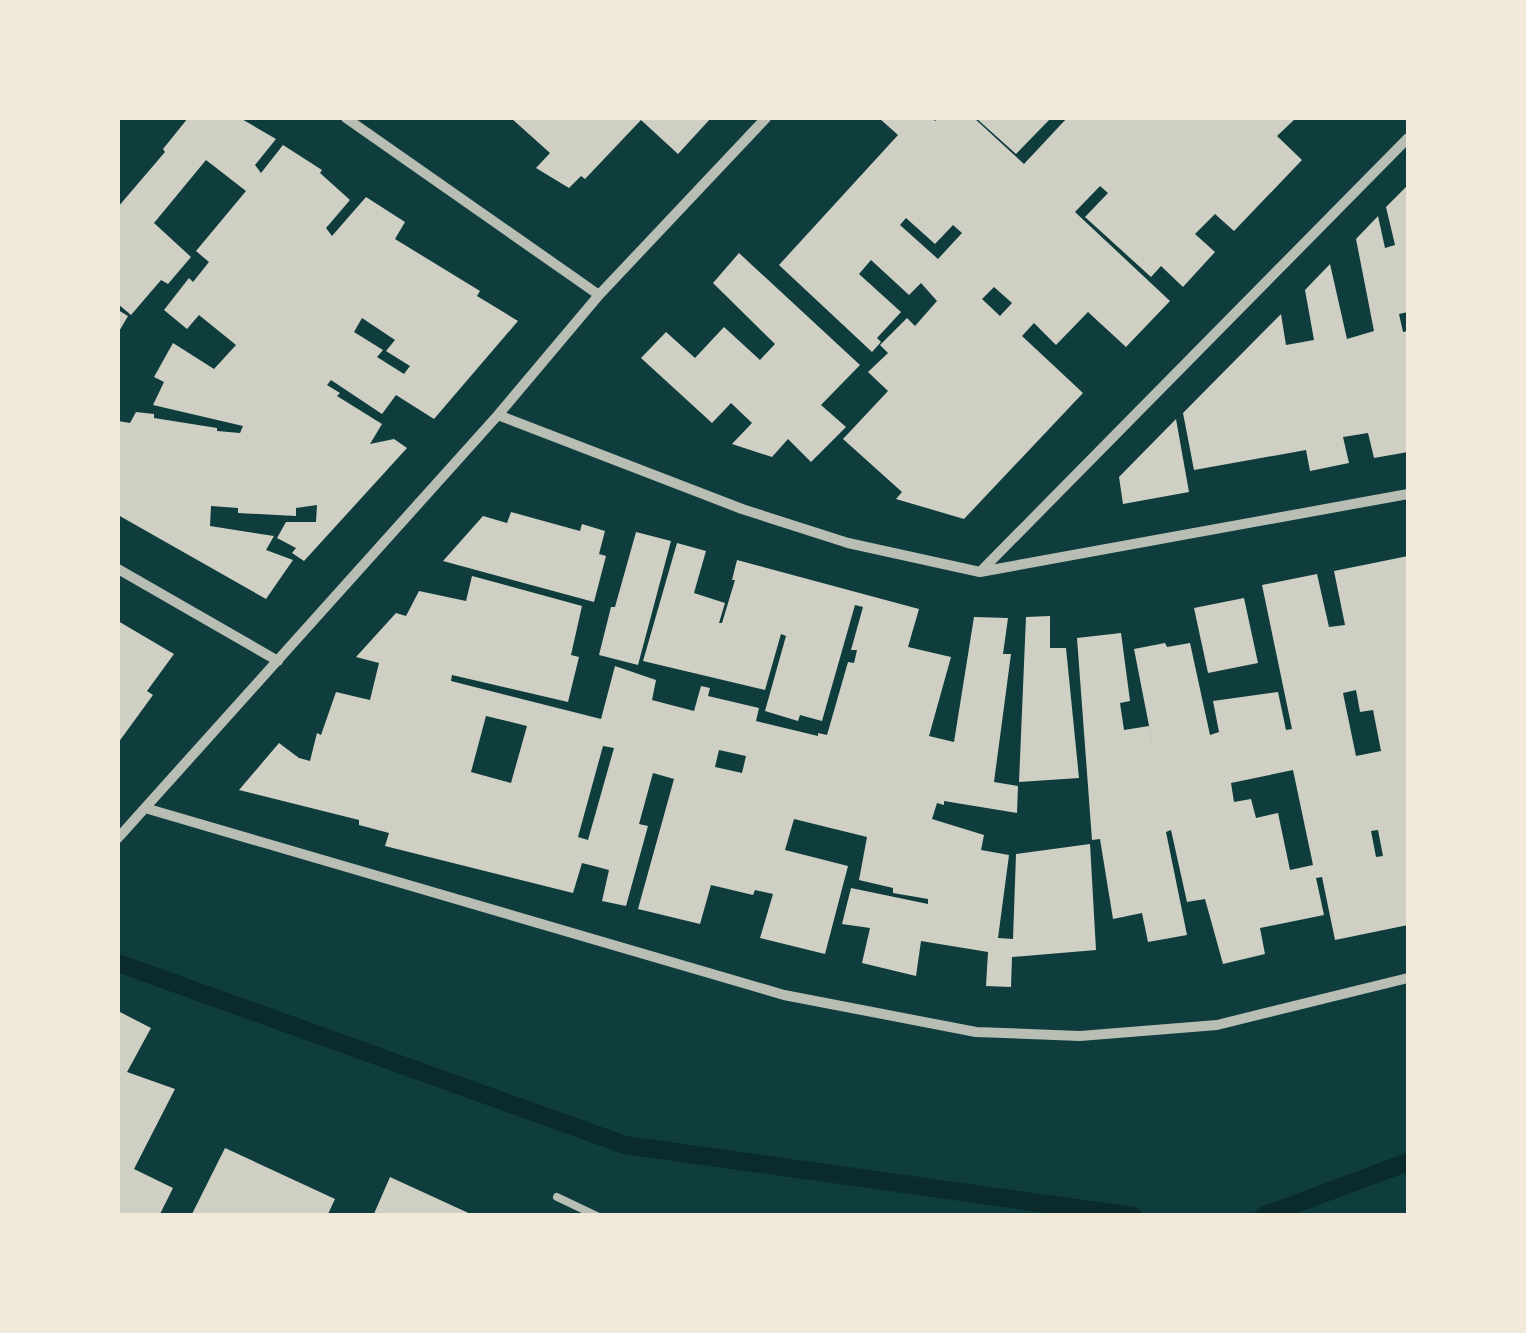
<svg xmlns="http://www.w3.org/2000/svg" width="1526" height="1333" font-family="Rubik,sans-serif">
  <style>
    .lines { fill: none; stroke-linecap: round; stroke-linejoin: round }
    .stream { stroke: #0a2a2b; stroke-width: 18 }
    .building { fill: #cfcfc3; fill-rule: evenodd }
    .service { stroke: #b8beb3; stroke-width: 8 }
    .minor { stroke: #b8beb3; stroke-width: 10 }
  </style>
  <rect width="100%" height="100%" fill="#0f3d3e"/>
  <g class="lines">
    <!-- stream -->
    <path class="stream" d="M 118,963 L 625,1145 L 1133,1216
      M 1263,1216 L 1408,1162"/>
  </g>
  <!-- building -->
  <path class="building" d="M 188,118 L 240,118 L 276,139 L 255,165 L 261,173 L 283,145 L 322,170 L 320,173 L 350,200 L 326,228 L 332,236 L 366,197 L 405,222 L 395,239 L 480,291 L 477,296 L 518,321 L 434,419 L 396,395 L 382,414 L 331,380 L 327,385 L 340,393 L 337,396 L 382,424 L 370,444 L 394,439 L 407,448 L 304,561 L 292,553 L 296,548 L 277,538 L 286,522 L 316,522 L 317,505 L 296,508 L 296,516 L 238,513 L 238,508 L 211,506 L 210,526 L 274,536 L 266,550 L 293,560 L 266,599 L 118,515 L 118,421 L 130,423 L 136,412 L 154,414 L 154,418 L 217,428 L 217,431 L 240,433 L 243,426 L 153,405 L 164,382 L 154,377 L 173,343 L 214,369 L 236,345 L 199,315 L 187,329 L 164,310 L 189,278 L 193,282 L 209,262 L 196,251 L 246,191 L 206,160 L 154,223 L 191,257 L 168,284 L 161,280 L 131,315 L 118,304 L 118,207 L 165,152 L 163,149 ZM 362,318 L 395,340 L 386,351 L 410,366 L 404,374 L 377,357 L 383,350 L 354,332 Z
    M 511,118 L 711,118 L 678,154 L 641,120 L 585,179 L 581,176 L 569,188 L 536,168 L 550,153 Z
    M 879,118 L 932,118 L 935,121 L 938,118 L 974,118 L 1024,164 L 1067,118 L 1296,118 L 1277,136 L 1302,160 L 1234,231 L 1215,214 L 1195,234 L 1215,252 L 1183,287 L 1161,266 L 1151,277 L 1085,217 L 1108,193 L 1100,186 L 1075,212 L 1170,301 L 1126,347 L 1088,312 L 1056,345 L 1034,323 L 1022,336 L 1083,393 L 964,519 L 896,499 L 902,492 L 843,439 L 888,391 L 868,372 L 888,353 L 880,345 L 907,318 L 915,326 L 937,301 L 921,283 L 909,295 L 871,260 L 859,274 L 901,312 L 877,338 L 881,342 L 872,352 L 779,265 L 898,135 ZM 906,218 L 935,244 L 953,225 L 962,233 L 938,259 L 900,225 ZM 994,287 L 1012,303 L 1000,316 L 982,299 Z
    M 976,118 L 1051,118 L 1016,154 Z
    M 1408,185 L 1408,312 L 1399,314 L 1403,332 L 1408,331 L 1408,452 L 1374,458 L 1368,433 L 1343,437 L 1349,463 L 1310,471 L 1306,450 L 1194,470 L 1183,413 L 1281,314 L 1286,345 L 1314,340 L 1305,290 L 1330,264 L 1347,339 L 1374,331 L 1356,239 L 1378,216 L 1385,248 L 1395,245 L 1386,207 Z
    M 739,253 L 860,365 L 821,405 L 846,427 L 811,462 L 788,439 L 772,457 L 732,444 L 752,423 L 731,403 L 712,423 L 641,358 L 666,332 L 695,358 L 724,327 L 760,360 L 775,344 L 713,283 Z
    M 118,310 L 128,316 L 118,333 Z
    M 1176,419 L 1189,492 L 1123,504 L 1119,477 Z
    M 511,512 L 580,531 L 582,524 L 605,531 L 599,554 L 606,556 L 594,602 L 443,561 L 483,516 L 507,523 Z
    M 636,532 L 671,541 L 638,665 L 599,655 L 611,607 L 615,607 Z
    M 677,543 L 706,551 L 694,593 L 725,603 L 719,623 L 722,623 L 735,580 L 732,580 L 737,560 L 919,609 L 908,647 L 951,657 L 929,736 L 954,742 L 974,617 L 1008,618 L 1003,654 L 1011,654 L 994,782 L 1018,786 L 1017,813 L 944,801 L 944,805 L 937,803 L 932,819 L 984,835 L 981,850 L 1009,855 L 998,938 L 1013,939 L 1016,854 L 1090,844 L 1096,950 L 1012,957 L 1011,987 L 986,986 L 988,952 L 921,941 L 916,976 L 862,963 L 870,928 L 842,924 L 851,888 L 928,904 L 928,899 L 893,893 L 893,888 L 859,880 L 867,837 L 794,819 L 785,850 L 848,866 L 825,954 L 760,938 L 773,894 L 755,890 L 753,895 L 711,885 L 700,924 L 638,909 L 674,779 L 653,773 L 639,824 L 648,826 L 626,906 L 602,901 L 609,870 L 582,863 L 573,893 L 385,846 L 389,833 L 359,825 L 359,820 L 239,790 L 279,743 L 299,758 L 310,761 L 317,733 L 321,735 L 336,692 L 370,700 L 379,663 L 356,657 L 396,613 L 406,616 L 419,591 L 466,601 L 472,576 L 582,606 L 571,655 L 579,657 L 568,702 L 452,675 L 451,681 L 601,719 L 615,666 L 656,680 L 652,700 L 694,711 L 701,686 L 710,688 L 708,696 L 759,708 L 756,721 L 818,736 L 818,733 L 827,735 L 848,662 L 854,663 L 857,650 L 851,650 L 863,607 L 855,605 L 822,721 L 800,715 L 798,721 L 765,711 L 786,636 L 781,634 L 765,690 L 643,661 ZM 486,716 L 527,726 L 511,783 L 471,772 ZM 603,746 L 614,748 L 588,840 L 578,837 ZM 719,750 L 746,756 L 742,773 L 715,767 Z
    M 1408,556 L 1408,925 L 1335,940 L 1322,877 L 1316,878 L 1324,915 L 1260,928 L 1265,954 L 1223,964 L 1205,899 L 1187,902 L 1171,830 L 1166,832 L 1187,935 L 1148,942 L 1142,913 L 1113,919 L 1100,839 L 1092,840 L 1077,638 L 1121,633 L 1130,701 L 1120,703 L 1124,730 L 1149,726 L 1153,746 L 1134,649 L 1165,643 L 1167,647 L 1190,643 L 1210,735 L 1219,732 L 1213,701 L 1278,692 L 1286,730 L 1292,729 L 1262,585 L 1317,574 L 1329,627 L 1345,625 L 1334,571 ZM 1356,690 L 1360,712 L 1373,710 L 1381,751 L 1356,756 L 1343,693 ZM 1293,770 L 1313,865 L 1290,870 L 1278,813 L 1256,818 L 1251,799 L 1234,802 L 1231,783 ZM 1378,830 L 1383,856 L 1376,857 L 1371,831 Z
    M 1244,598 L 1258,663 L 1208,673 L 1194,608 Z
    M 1050,616 L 1050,648 L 1066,648 L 1079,778 L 1019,782 L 1026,617 Z
    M 118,621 L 174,654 L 147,691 L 153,695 L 118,743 Z
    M 118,1011 L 151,1028 L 127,1072 L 175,1089 L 134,1169 L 173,1188 L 159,1216 L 118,1216 Z
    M 225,1148 L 335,1199 L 327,1216 L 191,1216 Z
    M 390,1177 L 475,1216 L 373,1216 Z"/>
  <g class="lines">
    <!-- service -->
    <path class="service" d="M 557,1197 L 597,1216"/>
    <!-- minor -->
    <path class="minor" d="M 346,118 L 599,295
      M 498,415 L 742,509 L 848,543 L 980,572 L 1408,494
      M 118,569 L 278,661
      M 981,571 L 1408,138
      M 145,808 L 784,995 L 976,1032 L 1080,1036 L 1217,1025 L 1408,978
      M 118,838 L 498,415 L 599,295 L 766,118"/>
  </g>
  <!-- border -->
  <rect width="1526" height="1333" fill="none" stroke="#f1e9da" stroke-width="240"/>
</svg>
